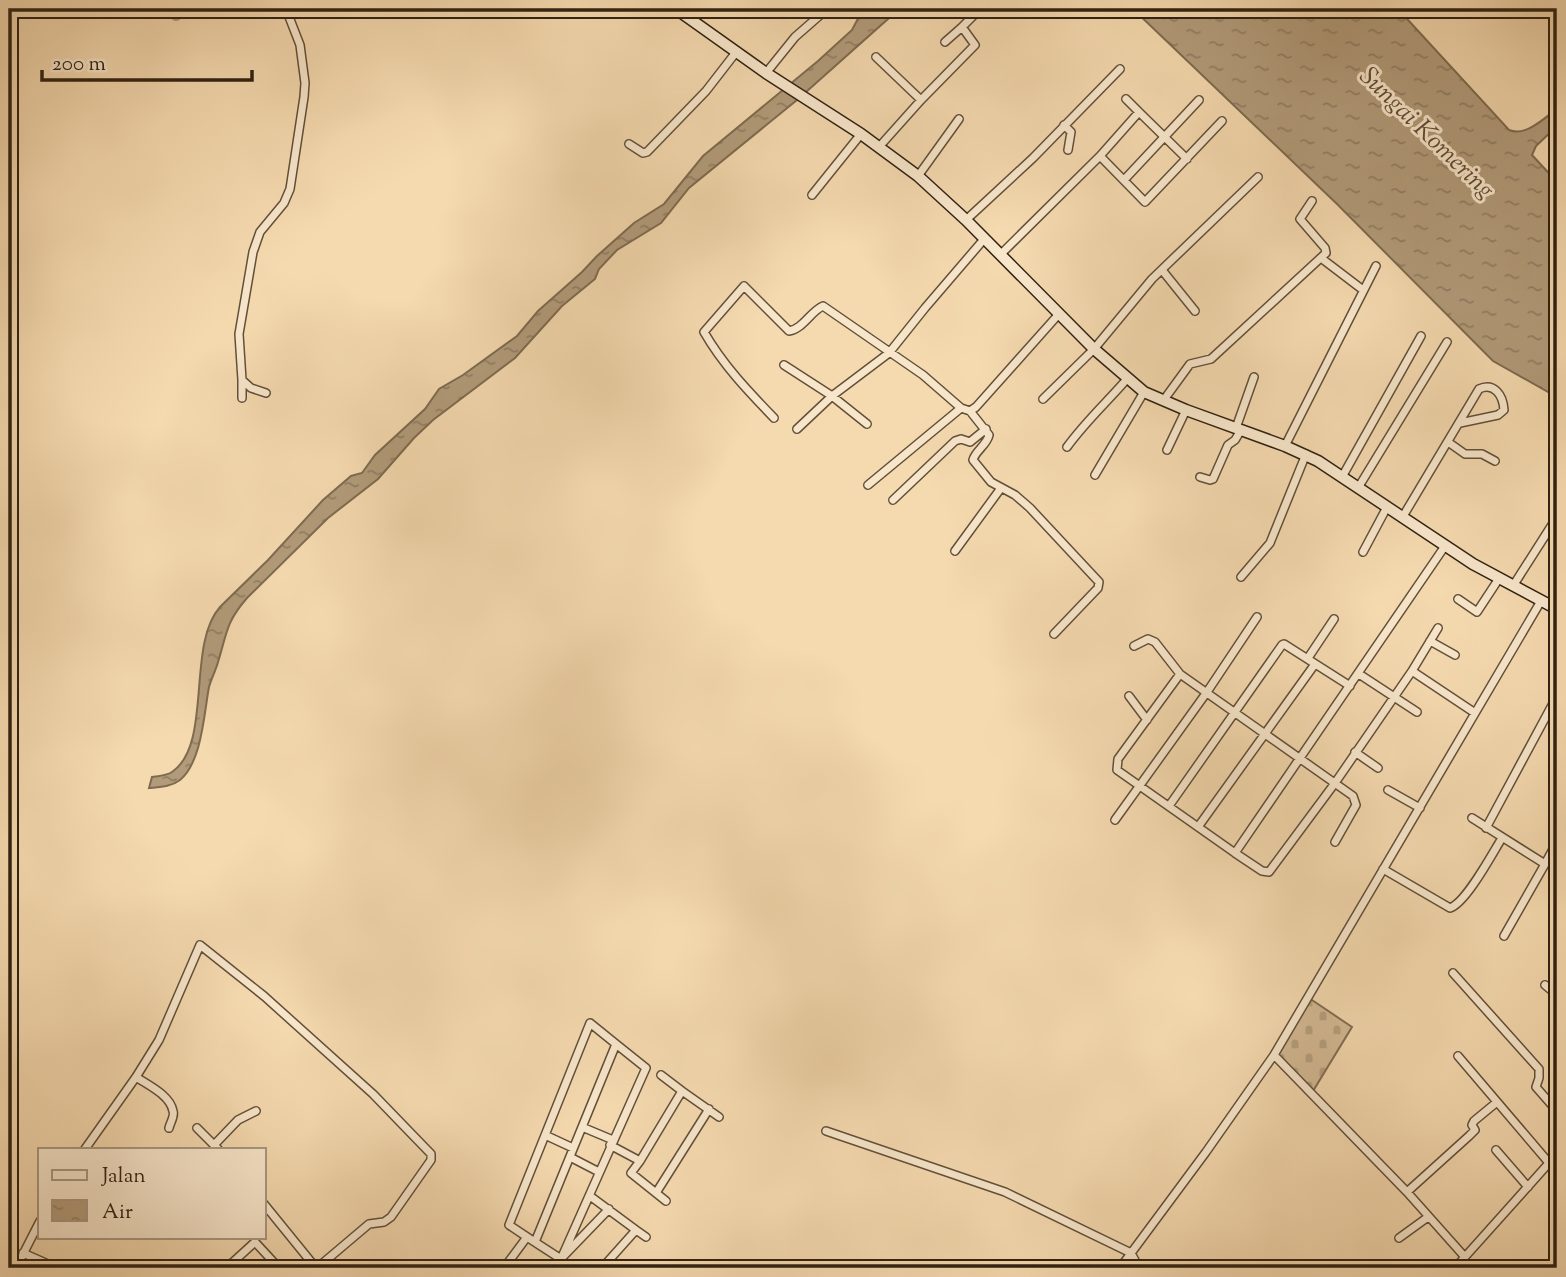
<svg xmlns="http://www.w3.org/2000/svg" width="1566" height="1277" font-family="'Sorts Mill Goudy',serif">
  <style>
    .cemetery { fill: url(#cemetery-stones); stroke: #826e53; stroke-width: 2 }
    .water { fill: url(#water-ripples); stroke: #7e6b50; stroke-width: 2 }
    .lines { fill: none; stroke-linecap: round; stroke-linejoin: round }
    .river { stroke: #b29b7a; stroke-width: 12 }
    .minor-casing { stroke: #615039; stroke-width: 10 }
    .secondary-casing { stroke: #302212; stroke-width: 13 }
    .minor { stroke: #f8e6cb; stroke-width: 7 }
    .secondary { stroke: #f8e6cb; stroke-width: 10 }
    .labels { text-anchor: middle; stroke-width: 6; stroke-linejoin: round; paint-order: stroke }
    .water-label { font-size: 26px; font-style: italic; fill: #5e4c36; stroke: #f8e6cb }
  </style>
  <defs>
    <pattern id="cemetery-stones" width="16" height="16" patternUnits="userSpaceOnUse" patternTransform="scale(1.75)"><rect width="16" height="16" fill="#d4ba94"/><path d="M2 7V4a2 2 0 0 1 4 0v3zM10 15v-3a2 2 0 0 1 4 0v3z" fill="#b6a07f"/></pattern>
    <pattern id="water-ripples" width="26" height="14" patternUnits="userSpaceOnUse" patternTransform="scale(1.75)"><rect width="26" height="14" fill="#b29b7a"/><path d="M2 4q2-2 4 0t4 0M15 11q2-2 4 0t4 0" fill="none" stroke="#917e63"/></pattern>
  </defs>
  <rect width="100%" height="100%" fill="#f5d9af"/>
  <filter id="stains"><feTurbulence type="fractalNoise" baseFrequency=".00286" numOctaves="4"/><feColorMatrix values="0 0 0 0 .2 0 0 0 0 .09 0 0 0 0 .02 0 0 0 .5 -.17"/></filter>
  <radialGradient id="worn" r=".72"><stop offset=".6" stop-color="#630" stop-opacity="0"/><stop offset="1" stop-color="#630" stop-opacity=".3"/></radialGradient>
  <!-- cemetery -->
  <path class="cemetery" d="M 1309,998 L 1352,1027 L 1313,1091 L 1278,1054 Z"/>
  <!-- water -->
  <path class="water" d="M 863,9 L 894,9 L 889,18 L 797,100 L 689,188 L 661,223 L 617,250 L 599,269 L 595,279 L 562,306 L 515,358 L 433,420 L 414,438 L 378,479 L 328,518 L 247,598 C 226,622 227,633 218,662 C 216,670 211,679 209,687 C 204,713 202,762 180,780 C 171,787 160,787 149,788 L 152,777 C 159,776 166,776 172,772 C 213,744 186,645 220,607 L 268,560 L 323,500 L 351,476 L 362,473 L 375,455 L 425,409 L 439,389 L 463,375 L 517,336 L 538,311 L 582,272 L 597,256 L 634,223 L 664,204 L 703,156 L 818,61 L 852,30 Z
    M 1133,9 L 1398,9 L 1509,130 C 1526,137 1544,118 1557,109 L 1557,126 L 1536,146 L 1532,155 L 1557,182 L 1557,397 L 1493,361 L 1337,204 Z"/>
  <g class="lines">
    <!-- river -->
    <path class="river" d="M 176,15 L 177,9"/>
    <!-- minor casing -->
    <g class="minor-casing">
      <path id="minor" d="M 945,42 L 962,27
        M 876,57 L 921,100
        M 766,73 L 795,37 L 827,9
        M 1126,99 L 1139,112
        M 1064,125 L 1071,132 L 1068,150
        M 629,144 L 643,153 L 647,152 L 706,91 L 737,51
        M 879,147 L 921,100 L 975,45 L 962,27 L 974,15 L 977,9
        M 1100,156 L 1145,202 L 1222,121
        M 918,176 L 959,119
        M 1124,180 L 1199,100
        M 812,195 L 861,134
        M 966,220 L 1033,158 L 1120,69
        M 1000,255 L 1100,156 L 1139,112 L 1187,159
        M 1321,258 L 1363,290
        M 1162,270 L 1195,311
        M 784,365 L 832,396 L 867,424
        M 242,380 L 242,398
        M 266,393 L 251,388 L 242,380 L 239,334 L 253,252 L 260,232 L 284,203 L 290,189 L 304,97 L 305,83 L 300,45 L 286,9
        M 1043,399 L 1094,349 L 1152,279 L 1258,177
        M 1163,401 L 1190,364 L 1211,359 L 1326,253 L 1325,248 L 1300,219 L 1312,201
        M 970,411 L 989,435 C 987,445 975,451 973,460 L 991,482 L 1015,495 L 1030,508 L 1099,582 L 1098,588 L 1054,634
        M 774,418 C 748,391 723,365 704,332 L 744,286 L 789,331 C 803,329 811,311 823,306 L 923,375 L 961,408 L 970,411 L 976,407 L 1058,315
        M 1236,428 L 1254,377
        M 797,429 L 832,396 L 889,353 L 925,308 L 985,238
        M 1448,442 L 1465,454 L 1482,454 L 1495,461
        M 1285,446 L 1376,266
        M 1067,447 C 1085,422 1107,402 1127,379
        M 1167,450 L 1186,410
        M 1095,475 L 1144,392
        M 1200,477 L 1210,480 L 1213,479 L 1228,445 L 1235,440 L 1241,430
        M 1342,477 L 1421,336
        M 868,485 L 961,408
        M 1358,488 L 1447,342
        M 893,500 L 955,441 L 961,439 L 970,442 L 986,429
        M 1402,518 L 1479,389 C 1494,382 1503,395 1504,410 L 1498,415 L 1460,423
        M 955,551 L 1001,488
        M 1363,552 L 1387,507
        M 1241,577 L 1270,543 L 1306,454
        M 1513,586 L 1557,517
        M 1458,599 L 1477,612 L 1498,580
        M 1430,641 L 1455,655
        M 1134,646 L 1148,639 L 1155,642 L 1180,674 L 1353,796 L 1356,805 L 1335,842
        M 1308,658 L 1334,619
        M 1412,671 L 1475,713
        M 1180,674 L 1118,759 L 1117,770 L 1235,853 L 1262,871 L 1269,872 L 1335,783 L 1412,671 L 1438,628
        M 1359,674 L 1417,712
        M 1129,696 L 1147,720
        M 1355,752 L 1378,768
        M 1388,790 L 1420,808
        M 1169,806 L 1282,645 L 1284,644 L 1350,686
        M 1472,818 L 1545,864 L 1504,936
        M 1115,820 L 1207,692 L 1257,617
        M 1198,827 L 1315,664
        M 1486,828 L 1557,696
        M 1235,853 L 1445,546
        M 1545,864 L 1557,842
        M 1383,869 L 1450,908 C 1466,903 1492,854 1502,838
        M 1453,973 L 1539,1069 L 1539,1078 L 1536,1087 L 1557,1111
        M 1545,985 L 1551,990 L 1557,987
        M 1274,1055 L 1407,1192 L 1464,1256
        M 1458,1056 L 1550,1164
        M 136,1077 C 148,1085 170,1095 173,1111 C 175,1116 170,1123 169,1128
        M 682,1091 L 719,1117
        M 582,1127 L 613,1140
        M 197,1128 L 218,1149
        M 826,1131 L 1005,1192 L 1131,1253 L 1139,1268
        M 545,1135 L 573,1148
        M 214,1145 L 238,1120 L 256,1111
        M 610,1145 L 640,1161 L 631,1173 L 666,1201
        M 85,1149 L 136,1077 L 159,1040 L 200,945 L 264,996 L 373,1094 L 431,1154 L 431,1160 L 391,1217 L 384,1222 L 369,1224 L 317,1268
        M 1496,1150 L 1528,1187
        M 570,1157 L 599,1172
        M 640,1161 L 682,1091 L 661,1075
        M 1407,1192 L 1469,1136 L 1475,1130 L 1472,1125 L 1474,1121 L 1497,1102
        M 656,1193 L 709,1109
        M 590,1196 L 636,1230 L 602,1268
        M 264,1204 L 316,1268
        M 636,1230 L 646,1237
        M 527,1237 L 509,1225 L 590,1023 L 616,1044 L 535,1242
        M 1399,1238 L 1428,1217
        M 23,1253 L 57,1268
        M 232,1263 L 255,1242 L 279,1268
        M 16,1268 L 40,1221
        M 504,1268 L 527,1237 L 561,1259 L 646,1068 L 616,1044
        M 552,1268 L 609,1209
        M 1120,1268 L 1206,1152 L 1274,1055 L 1541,601
        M 1455,1268 L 1557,1154"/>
    </g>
    <!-- secondary casing -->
    <g class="secondary-casing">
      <path id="secondary" d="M 676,9 L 766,73 L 861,134 L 918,176 L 966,220 L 1094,349 L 1144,392 L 1186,410 L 1285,446 L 1318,461 L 1473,564 L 1557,609"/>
    </g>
    <!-- minor -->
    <use href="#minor" class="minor"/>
    <!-- secondary -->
    <use href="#secondary" class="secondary"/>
  </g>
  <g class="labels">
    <!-- water labels -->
    <g class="water-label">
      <text transform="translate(1428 132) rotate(44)" y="9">Sungai Komering</text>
    </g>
  </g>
  <!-- margin -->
  <rect width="1566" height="1277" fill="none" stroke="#f5d9af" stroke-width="35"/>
  <rect x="10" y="10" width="1545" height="1256" fill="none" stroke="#302212" stroke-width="3.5"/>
  <rect x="18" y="18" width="1531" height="1242" fill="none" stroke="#302212" stroke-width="2"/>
  <!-- legend -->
  <rect x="38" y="1148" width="228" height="91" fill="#f8e6cb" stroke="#a89881" stroke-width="2"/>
  <rect x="52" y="1170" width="35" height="10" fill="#f8e6cb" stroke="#a89881" stroke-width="2"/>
  <text x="102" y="1182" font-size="21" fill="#302212">Jalan</text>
  <rect x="52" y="1200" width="35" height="21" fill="url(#water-ripples)" stroke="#a89881" stroke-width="2"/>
  <text x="102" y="1218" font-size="21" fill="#302212">Air</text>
  <!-- scale -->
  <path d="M42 70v10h210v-10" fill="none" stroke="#302212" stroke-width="3.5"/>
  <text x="52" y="70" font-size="21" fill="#302212" stroke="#f8e6cb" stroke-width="5" paint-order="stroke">200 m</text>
  <rect width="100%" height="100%" filter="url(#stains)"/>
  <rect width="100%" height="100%" fill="url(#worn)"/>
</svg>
